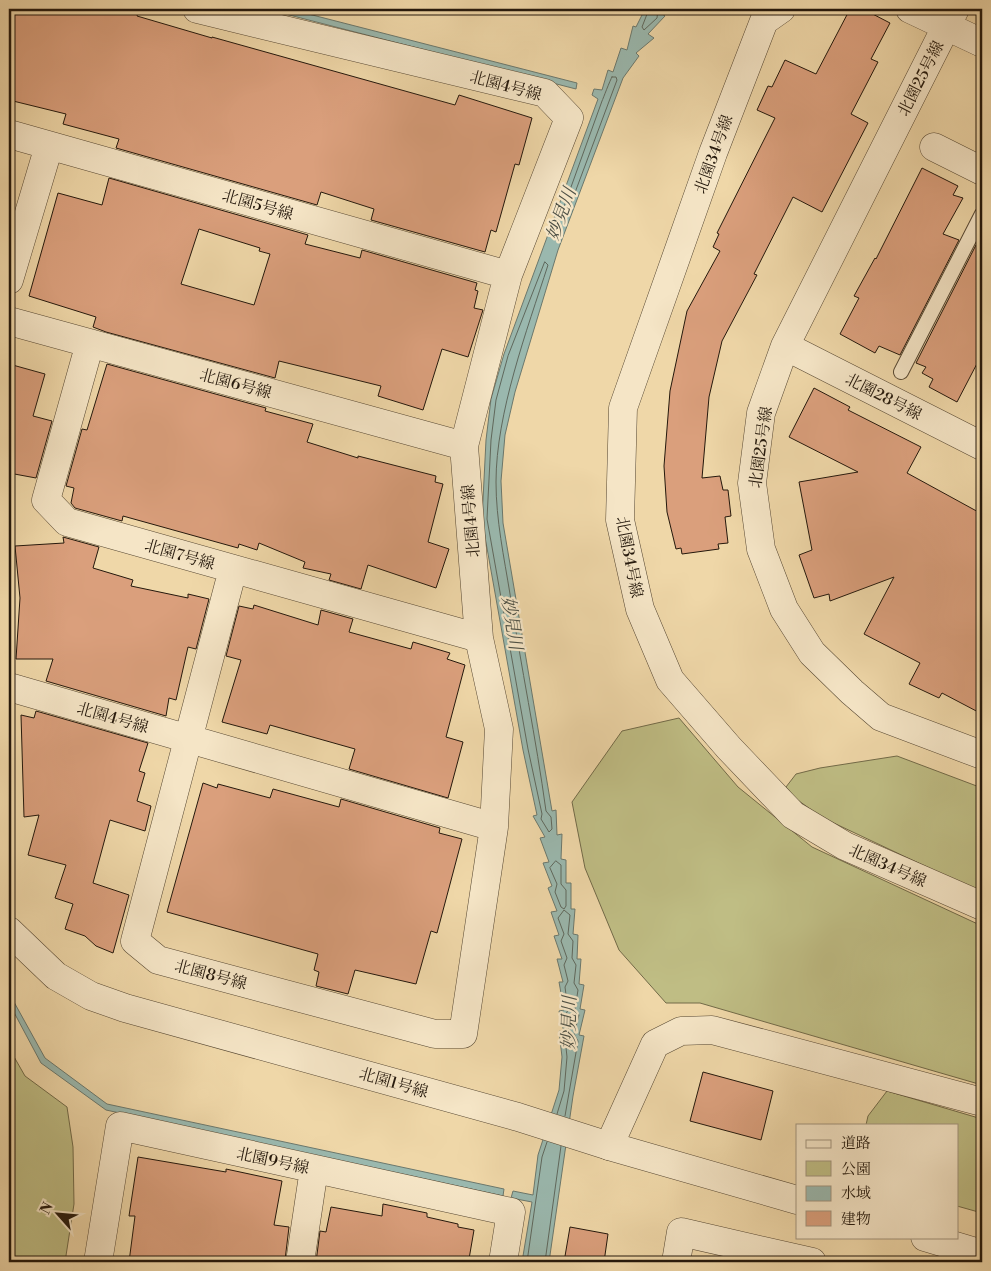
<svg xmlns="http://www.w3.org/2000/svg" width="991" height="1271" font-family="'Libre Bodoni','Noto Serif JP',serif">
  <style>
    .green { fill: #bfbd84; stroke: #726a48 }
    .water { fill: #9ab8ae; stroke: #6b786d }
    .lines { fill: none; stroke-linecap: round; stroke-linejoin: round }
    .shore { stroke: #5f685d; stroke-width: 1 }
    .building { fill: #da9f7c; stroke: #24180c; fill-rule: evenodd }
    .service-casing { stroke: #574833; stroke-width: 16 }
    .minor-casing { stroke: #574833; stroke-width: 29 }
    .tertiary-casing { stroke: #574833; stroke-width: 29 }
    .service { stroke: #f5e5c6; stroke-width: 14 }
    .minor { stroke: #f5e5c6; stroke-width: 28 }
    .tertiary { stroke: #f5e5c6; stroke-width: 28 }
    .labels { text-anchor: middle; stroke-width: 4.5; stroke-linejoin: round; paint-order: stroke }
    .street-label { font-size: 16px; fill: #24180c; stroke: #f5e5c6 }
    .water-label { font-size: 18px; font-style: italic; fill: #4d5045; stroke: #f5e5c6 }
  </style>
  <rect width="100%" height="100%" fill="#efd7a8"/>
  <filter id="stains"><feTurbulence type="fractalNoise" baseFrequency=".004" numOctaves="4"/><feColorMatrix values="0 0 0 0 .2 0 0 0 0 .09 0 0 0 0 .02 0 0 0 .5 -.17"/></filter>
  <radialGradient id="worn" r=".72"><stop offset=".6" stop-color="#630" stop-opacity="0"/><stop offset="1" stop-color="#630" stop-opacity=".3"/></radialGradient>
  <!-- green -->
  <path class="green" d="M 679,718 L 738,787 L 812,847 L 982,926 L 982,1085 L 700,1003 L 666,1003 L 619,950 L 585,868 L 572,802 L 622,731 Z
    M 897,756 L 982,788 L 982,893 L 821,817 L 795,798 L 786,787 L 796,774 L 820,768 Z
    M 9,1048 L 25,1076 L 67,1107 L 73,1147 L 74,1204 L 65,1262 L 9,1262 Z
    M 887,1091 L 982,1119 L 982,1213 L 957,1206 L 957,1125 L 866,1125 L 868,1116 Z"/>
  <!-- water -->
  <path class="water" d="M 266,9 L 289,9 L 577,83 L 576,89 Z
    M 645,9 L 666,9 L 661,13 L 665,16 L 648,34 L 654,38 L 636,53 L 639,56 L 623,78 L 558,250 L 515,392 L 505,435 L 501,481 L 503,523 L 552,811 L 556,810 L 557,835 L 562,834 L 561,859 L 566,860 L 566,883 L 571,883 L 571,909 L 575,909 L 573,934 L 578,935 L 577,959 L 581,959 L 579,984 L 584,985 L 580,1009 L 585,1010 L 579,1035 L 584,1036 L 573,1096 L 549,1262 L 522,1262 L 532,1202 L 511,1198 L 513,1191 L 533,1195 L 538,1155 L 559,1090 L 562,1057 L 559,1031 L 564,1032 L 559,1011 L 564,1010 L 559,982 L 563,982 L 557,959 L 562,959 L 554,936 L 559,935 L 551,912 L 557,911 L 548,888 L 552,886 L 543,863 L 549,862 L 540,838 L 545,837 L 533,816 L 537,815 L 523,750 L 482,520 L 486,440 L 491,399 L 504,354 L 598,99 L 592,95 L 594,89 L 602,90 L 608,70 L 613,72 L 621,48 L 627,50 L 633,26 L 636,27 Z
    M 9,993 L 45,1058 L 107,1104 L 504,1189 L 503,1196 L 106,1110 L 41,1063 L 9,1003 Z"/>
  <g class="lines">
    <!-- shore -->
    <path class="shore" d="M 649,9 L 642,27 L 644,30 L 657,18 L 658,9
      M 612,77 L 616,77 L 617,80 L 567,214 L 563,215 L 562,212 L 602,101 C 603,99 610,80 612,77 Z
      M 545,262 L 548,265 C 527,330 496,413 496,482 C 496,520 504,557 510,594 C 521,667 536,738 546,811 L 551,817 L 552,829 L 549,832 L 541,819 L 542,814 L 528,749 L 487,519 L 491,440 L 496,400 L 508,356 Z
      M 556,861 L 561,865 L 561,884 L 566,890 L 566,906 L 564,909 L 561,907 L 555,892 L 557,884 L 550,868 Z
      M 557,1114 L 564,1091 L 567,1057 L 565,1038 L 569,1031 L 565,1016 L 568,1010 L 565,987 L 568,981 L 564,965 L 567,958 L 561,941 L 564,934 L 558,918 L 564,910 L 570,915 L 568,934 L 573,941 L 572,958 L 576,965 L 574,983 L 578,990 L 575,1009 L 579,1015 L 574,1034 L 578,1041 L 565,1116
      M 527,1262 L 542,1157 L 547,1142
      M 545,1262 L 561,1146"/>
  </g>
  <!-- building -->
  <path class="building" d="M 9,9 L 139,9 L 137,16 L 212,38 L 212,37 L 455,105 L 459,95 L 532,118 L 519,165 L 515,164 L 496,232 L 491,230 L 485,252 L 371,220 L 374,209 L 321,192 L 317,205 L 116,148 L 119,139 L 63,124 L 66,114 L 9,100 Z
    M 850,9 L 863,9 L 890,23 L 871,59 L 878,62 L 851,114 L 868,123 L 822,212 L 793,197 L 754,274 L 757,275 L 722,341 L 709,397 L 702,478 L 720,476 L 723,490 L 728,490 L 731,516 L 725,517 L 728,543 L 718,544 L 719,549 L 682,554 L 681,548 L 676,549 L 667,512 L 664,466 L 670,391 L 687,311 L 720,251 L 713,247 L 719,234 L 717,233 L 775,118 L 757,110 L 768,86 L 772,87 L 785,60 L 816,74 Z
    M 922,168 L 958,186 L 953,195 L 963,198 L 943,234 L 959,240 L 900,355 L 879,346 L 875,353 L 840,334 L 859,298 L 854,296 L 875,258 L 876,259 Z
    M 109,178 L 308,235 L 305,244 L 360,258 L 362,250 L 477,283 L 475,290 L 478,291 L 474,308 L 483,310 L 468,357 L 442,349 L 423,410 L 378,396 L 381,386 L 279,361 L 275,378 L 106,332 L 93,327 L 96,317 L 29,296 L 58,193 L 102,205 ZM 199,229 L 260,248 L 259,251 L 270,254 L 254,305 L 181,284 Z
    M 976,245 L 982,248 L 982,354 L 957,402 L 929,387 L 933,379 L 922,373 L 926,367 L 916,363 Z
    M 9,364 L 45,374 L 33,416 L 52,421 L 36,478 L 9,473 Z
    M 107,364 L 266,408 L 265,411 L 313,424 L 307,442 L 358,458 L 358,456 L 436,476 L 435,482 L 443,484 L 428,542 L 449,549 L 436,588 L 368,565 L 361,589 L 329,580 L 331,574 L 303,568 L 305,562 L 259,543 L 257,550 L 239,544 L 238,548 L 123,516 L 122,521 L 75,508 L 71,503 L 74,488 L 66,486 L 82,429 L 87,430 Z
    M 814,388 L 850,407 L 848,410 L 921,447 L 907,473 L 982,514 L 982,714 L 942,693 L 939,698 L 909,684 L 920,663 L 864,634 L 894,577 L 830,601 L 829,594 L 814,598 L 799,555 L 812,550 L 799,482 L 858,472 L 789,437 Z
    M 63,537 L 99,547 L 93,568 L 133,580 L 131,586 L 188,598 L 188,594 L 209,599 L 196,649 L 188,647 L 176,700 L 169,698 L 166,716 L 46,681 L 53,659 L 16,659 L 20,598 L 15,546 L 64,543 Z
    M 254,605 L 318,625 L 321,610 L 353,619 L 349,632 L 411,649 L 413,642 L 450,653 L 447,659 L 465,665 L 446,737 L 463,742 L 448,798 L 349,769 L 355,749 L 270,725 L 267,734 L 222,722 L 241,660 L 226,656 L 239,606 L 253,609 Z
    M 36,711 L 148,743 L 139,771 L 145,773 L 137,801 L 151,806 L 145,831 L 110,820 L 93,883 L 129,895 L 113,953 L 96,946 L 85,936 L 65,929 L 73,904 L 55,898 L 66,865 L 28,855 L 39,815 L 24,817 L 21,715 L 34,718 Z
    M 203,783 L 217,788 L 218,784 L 270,798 L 273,789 L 339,807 L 341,799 L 440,828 L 439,833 L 462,839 L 437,933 L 431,931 L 416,984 L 355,970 L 348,994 L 316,986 L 319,972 L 314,970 L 318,954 L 167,912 Z
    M 703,1072 L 773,1091 L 761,1140 L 690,1121 Z
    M 138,1157 L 226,1172 L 226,1169 L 282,1181 L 274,1225 L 289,1227 L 285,1260 L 276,1258 L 276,1262 L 129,1262 L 135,1216 L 129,1216 Z
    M 383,1204 L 427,1213 L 427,1217 L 458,1224 L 458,1227 L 474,1230 L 469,1259 L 464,1258 L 463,1262 L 316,1262 L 320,1231 L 326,1232 L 331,1207 L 382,1216 Z
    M 570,1227 L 608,1234 L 604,1262 L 564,1262 Z"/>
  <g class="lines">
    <!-- service casing -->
    <g class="service-casing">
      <path id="service" d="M 901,372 L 982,214"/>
    </g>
    <!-- minor casing -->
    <g class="minor-casing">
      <path id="minor" d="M 781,9 L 764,21 L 713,153 L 623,408 L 620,520 L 640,609 L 670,680 L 729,748 L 793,815 L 845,846 L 982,906
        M 910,9 L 982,43
        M 955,9 L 785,346 L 761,413 L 752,483 L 761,549 L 784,609 L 812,653 L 852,692 L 881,717 L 982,755
        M 9,134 L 508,275
        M 934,147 L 982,171
        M 9,280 L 49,146
        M 9,321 L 464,446
        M 90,343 L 46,500 L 67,522 L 479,638
        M 785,346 L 982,446
        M 233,569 L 135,941 L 158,960 L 435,1034 L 463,1034 L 494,827
        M 9,687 L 494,827 L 499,729 L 479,638 L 464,446 L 508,275 L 569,118 L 545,93 L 197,9
        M 609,1146 L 655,1044 L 681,1031 L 712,1030 L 982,1102
        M 98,1262 L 120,1126 L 511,1212 L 503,1262
        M 300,1262 L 314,1169
        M 676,1262 L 681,1232 L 812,1262"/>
    </g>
    <!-- tertiary casing -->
    <g class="tertiary-casing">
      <path id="tertiary" d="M 9,931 L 56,976 L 91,996 L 125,1008 L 518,1117 L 609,1146 L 797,1200
        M 925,1237 L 982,1254"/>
    </g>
    <!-- service -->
    <use href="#service" class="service"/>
    <!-- minor -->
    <use href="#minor" class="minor"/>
    <!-- tertiary -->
    <use href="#tertiary" class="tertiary"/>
  </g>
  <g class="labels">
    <!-- street labels -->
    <g class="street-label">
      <text transform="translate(920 78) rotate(-63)" y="6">北園25号線</text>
      <text transform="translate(506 85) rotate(15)" y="6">北園4号線</text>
      <text transform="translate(713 154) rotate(-70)" y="6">北園34号線</text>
      <text transform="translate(258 204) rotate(16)" y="6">北園5号線</text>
      <text transform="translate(236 383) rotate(15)" y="6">北園6号線</text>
      <text transform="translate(884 396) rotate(27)" y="6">北園28号線</text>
      <text transform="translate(760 447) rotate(-82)" y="6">北園25号線</text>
      <text transform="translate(470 521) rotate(-95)" y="6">北園4号線</text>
      <text transform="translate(180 554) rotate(16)" y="6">北園7号線</text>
      <text transform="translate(630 557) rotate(79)" y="6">北園34号線</text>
      <text transform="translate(113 717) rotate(16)" y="6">北園4号線</text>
      <text transform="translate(888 865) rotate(24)" y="6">北園34号線</text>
      <text transform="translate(211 974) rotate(15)" y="6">北園8号線</text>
      <text transform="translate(394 1082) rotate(16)" y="6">北園1号線</text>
      <text transform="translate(273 1160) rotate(12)" y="6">北園9号線</text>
    </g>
    <!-- water labels -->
    <g class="water-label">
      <text transform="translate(561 214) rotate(-70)" y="6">妙見川</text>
      <text transform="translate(512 623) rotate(81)" y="6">妙見川</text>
      <text transform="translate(569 1023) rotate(-89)" y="6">妙見川</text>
    </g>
  </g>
  <!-- margin -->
  <rect width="991" height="1271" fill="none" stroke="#efd7a8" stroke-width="30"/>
  <rect x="10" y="10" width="971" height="1251" fill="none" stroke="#24180c" stroke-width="2.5"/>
  <rect x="15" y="15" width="961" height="1241" fill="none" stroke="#24180c"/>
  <!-- legend -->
  <rect x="796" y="1124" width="162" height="115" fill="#f5e5c6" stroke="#a1937c"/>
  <rect x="806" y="1140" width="25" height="8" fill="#f5e5c6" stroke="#a1937c"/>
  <text x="841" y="1148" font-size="15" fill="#24180c">道路</text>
  <rect x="806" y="1161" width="25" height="15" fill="#bfbd84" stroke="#a1937c"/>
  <text x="841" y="1174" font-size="15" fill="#24180c">公園</text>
  <rect x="806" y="1186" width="25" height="15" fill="#9ab8ae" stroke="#a1937c"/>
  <text x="841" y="1198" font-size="15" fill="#24180c">水域</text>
  <rect x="806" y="1211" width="25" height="15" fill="#da9f7c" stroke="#a1937c"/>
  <text x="841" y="1224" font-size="15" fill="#24180c">建物</text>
  <!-- north arrow -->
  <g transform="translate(58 1214) rotate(297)" stroke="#f5e5c6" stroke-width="4" paint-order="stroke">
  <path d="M0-4L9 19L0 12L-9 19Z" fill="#24180c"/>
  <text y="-8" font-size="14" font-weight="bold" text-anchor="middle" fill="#24180c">N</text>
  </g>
  <rect width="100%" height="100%" filter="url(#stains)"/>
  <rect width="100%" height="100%" fill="url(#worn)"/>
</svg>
